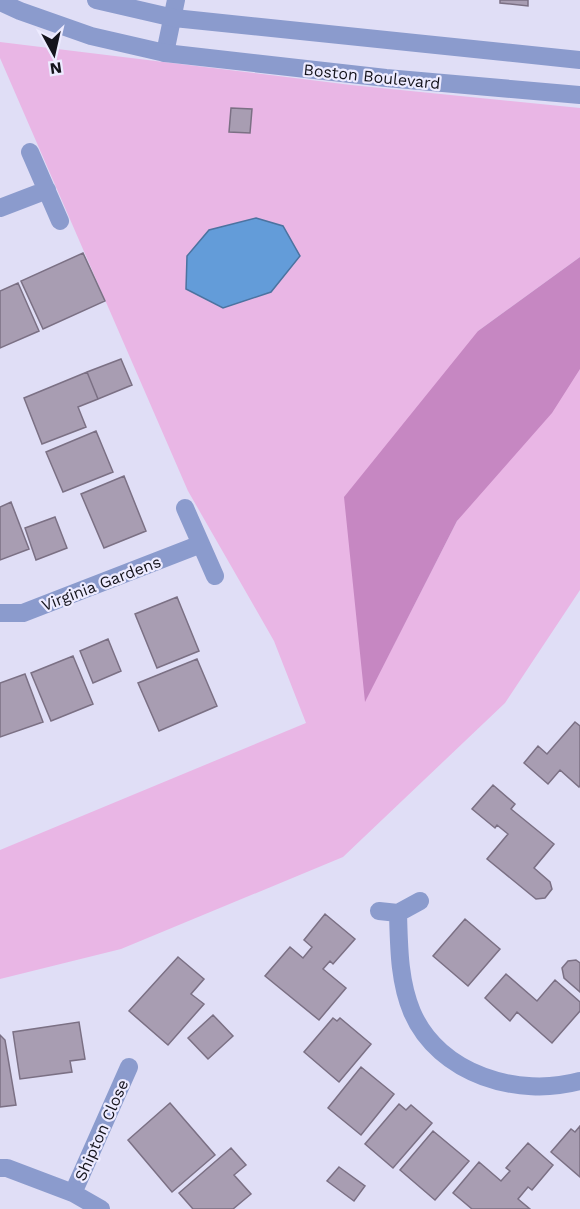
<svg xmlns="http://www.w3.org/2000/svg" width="580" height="1209" font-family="'Work Sans',sans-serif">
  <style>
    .green { fill: #e9b6e5 }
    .forest { fill: #c687c2 }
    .water { fill: #639cd9; stroke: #4c73a0; stroke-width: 1.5 }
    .building { fill: #a89db2; stroke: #7b7084; stroke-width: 1.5 }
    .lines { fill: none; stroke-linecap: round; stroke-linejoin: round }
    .minor { stroke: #8b9bcd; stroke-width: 18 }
    .tertiary { stroke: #8b9bcd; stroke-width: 18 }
    .labels { text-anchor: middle; stroke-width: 4.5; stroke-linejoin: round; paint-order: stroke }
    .street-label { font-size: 16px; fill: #15141c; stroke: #edebff }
  </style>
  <rect width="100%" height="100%" fill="#e0def6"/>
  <!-- green -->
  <path class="green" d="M 0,42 L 351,85 L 580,108 L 580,257 L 478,331 L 365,701 L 457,521 L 580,339 L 580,590 L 505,703 L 343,857 L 121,949 L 0,979 L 0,850 L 306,723 L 274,641 L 188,491 L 0,58 Z"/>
  <!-- forest -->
  <path class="forest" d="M 580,257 L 580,369 L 552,413 L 457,521 L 365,702 L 344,497 L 478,331 Z"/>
  <!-- water -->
  <path class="water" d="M 256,218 L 283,226 L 300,256 L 271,292 L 223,308 L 186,289 L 187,256 L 209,230 Z"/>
  <!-- building -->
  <path class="building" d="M 500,0 L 528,0 L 528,6 L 500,3 Z
    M 231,108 L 252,109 L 250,133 L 229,132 Z
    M 83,253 L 105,301 L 43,329 L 21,281 Z
    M 18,283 L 39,331 L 0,348 L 0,291 Z
    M 121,359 L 132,385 L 98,399 L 87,372 Z
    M 87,372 L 98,399 L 78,407 L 86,427 L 42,444 L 24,398 Z
    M 96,431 L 113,472 L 63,492 L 46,452 Z
    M 124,476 L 146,531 L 104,548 L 81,494 Z
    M 11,502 L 29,549 L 0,560 L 0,507 Z
    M 55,517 L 67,548 L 36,560 L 25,528 Z
    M 177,597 L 199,651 L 157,668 L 135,614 Z
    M 108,639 L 121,671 L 93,683 L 80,651 Z
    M 73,656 L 93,704 L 51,721 L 31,673 Z
    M 197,659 L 217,706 L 159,731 L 138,683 Z
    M 25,674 L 43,722 L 0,737 L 0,683 Z
    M 575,722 L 580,726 L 580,785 L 579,787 L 560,770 L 548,784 L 524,763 L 538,746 L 547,754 Z
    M 493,785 L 515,804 L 511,809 L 554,844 L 534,868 L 550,882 L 552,889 L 545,898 L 536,899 L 487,859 L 508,834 L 497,825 L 495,828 L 472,809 Z
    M 325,914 L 355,939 L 333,964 L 330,961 L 323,969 L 346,988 L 319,1020 L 265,976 L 290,947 L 303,958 L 312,947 L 304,940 Z
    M 465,919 L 500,949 L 468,986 L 433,956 Z
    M 178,957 L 204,979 L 191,994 L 204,1004 L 168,1045 L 129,1011 Z
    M 576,960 L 580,963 L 580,992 L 564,978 L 562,968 L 568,961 Z
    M 506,974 L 537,1001 L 555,980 L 580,1002 L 580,1011 L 552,1043 L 517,1012 L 510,1021 L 485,998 Z
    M 213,1015 L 233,1036 L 208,1059 L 188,1038 Z
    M 333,1018 L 337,1021 L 340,1018 L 371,1044 L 339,1082 L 304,1052 Z
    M 79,1022 L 85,1059 L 70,1061 L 72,1072 L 20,1079 L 13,1032 Z
    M 0,1035 L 5,1040 L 16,1105 L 0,1107 Z
    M 361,1067 L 394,1094 L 361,1135 L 328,1108 Z
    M 170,1103 L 215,1155 L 172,1192 L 128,1140 Z
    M 399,1104 L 406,1110 L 411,1105 L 432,1123 L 393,1168 L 365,1144 Z
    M 580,1126 L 580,1177 L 551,1152 L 571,1129 L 575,1132 Z
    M 433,1131 L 469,1161 L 435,1200 L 400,1170 Z
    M 528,1143 L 553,1165 L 532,1190 L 528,1187 L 518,1199 L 530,1209 L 472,1209 L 453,1193 L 479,1162 L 501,1181 L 510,1171 L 506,1168 Z
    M 231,1148 L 246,1165 L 234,1175 L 251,1194 L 233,1209 L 193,1209 L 179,1193 Z
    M 339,1167 L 365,1186 L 354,1201 L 327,1181 Z"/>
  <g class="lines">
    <!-- minor -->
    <path class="minor" d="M 165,53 L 176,0
      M 30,152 L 60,221
      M 0,208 L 47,190
      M 185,508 L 215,576
      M 0,613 L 23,613 L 201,544
      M 379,911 L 398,913 L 420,901
      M 398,913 C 399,947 399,981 412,1012 C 439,1075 519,1098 580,1081
      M 0,1168 L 7,1168 L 73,1193 L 101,1209
      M 73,1193 L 129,1067"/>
    <!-- tertiary -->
    <path class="tertiary" d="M 96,0 L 174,18 L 580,60
      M 0,2 L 20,11 L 91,36 L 165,53 L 386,78 L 580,95"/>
  </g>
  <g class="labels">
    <!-- street labels -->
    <g class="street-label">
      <text transform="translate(372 76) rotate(6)" y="6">Boston Boulevard</text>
      <text transform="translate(101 583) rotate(-21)" y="6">Virginia Gardens</text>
      <text transform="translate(101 1130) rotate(-66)" y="6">Shipton Close</text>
    </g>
  </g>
  <!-- north arrow -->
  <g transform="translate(54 54) rotate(172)" stroke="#edebff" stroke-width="4.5" paint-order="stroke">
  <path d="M0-4.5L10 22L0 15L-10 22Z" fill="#15141c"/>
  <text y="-9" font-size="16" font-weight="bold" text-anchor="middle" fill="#15141c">N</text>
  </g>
</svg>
